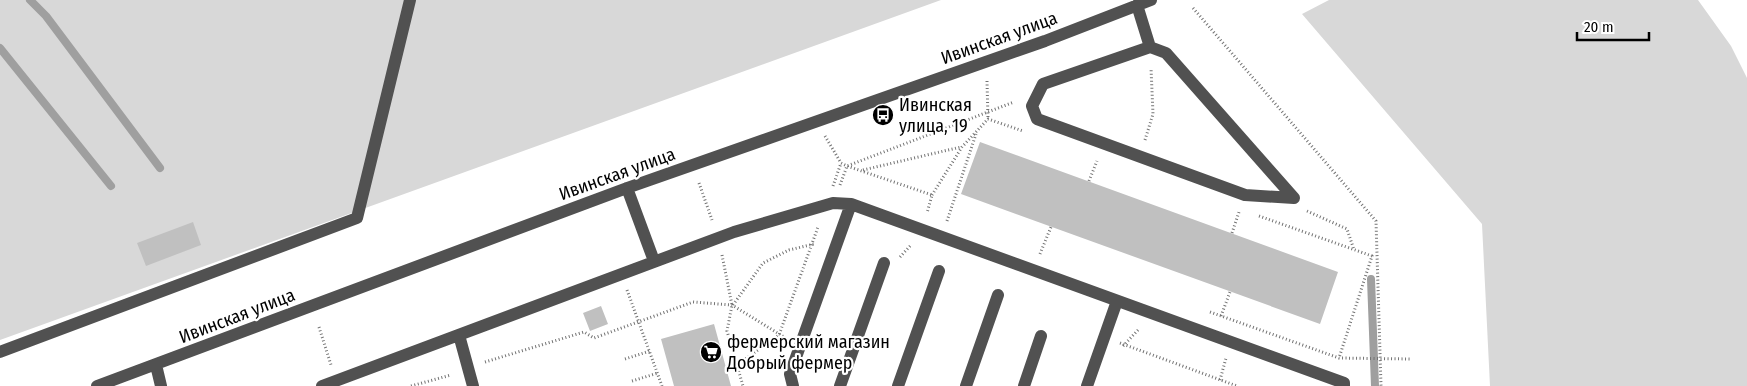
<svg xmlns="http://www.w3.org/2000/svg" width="1747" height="386" font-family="'Fira Sans Condensed',sans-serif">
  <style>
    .green { fill: #d8d8d8 }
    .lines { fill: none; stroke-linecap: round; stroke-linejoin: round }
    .stream { stroke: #9f9f9f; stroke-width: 8 }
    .building { fill: #c0c0c0 }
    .path { stroke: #737373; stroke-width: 3; stroke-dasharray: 1 2.5; stroke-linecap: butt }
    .minor { stroke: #515151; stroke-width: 12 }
    .labels { text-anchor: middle; stroke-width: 4.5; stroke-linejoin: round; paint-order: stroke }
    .street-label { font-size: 18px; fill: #000; stroke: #fff }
    .poi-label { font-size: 18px; fill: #000; stroke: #fff; text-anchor: start }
  </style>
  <rect width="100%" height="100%" fill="#fff"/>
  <!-- green -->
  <path class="green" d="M 0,0 L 941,0 L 0,340 Z
    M 1329,0 L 1698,0 L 1731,46 L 1747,78 L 1747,386 L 1490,386 L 1482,224 L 1302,14 Z"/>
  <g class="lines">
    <!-- stream -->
    <path class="stream" d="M 30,0 L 46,16 L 160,168
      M 0,48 L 111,186
      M 1371,279 L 1375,386"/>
  </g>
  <!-- building -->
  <path class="building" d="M 980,142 L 1338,272 L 1320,324 L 961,194 Z
    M 193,222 L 201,245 L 146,266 L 137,243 Z
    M 601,306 L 608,324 L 590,331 L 583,313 Z
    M 714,324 L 731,386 L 674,386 L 661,339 Z"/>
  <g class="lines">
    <!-- path -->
    <path class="path" d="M 1193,8 L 1376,221 L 1381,386
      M 987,81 L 988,119
      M 825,136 L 841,163 L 847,166 L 932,195 L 927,213
      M 1145,140 L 1153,114 L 1151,68
      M 863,170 L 961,147
      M 1089,181 L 1097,161
      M 699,183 L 712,220
      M 840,185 L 847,166 L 1014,102
      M 833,186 L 841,163
      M 932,195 L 962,147 L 988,119 L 1023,131
      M 1307,211 L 1347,229 L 1354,250
      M 1259,216 L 1372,256 L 1339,358
      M 947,221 L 976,134
      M 1232,233 L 1239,212
      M 1040,254 L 1051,227
      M 722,255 L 732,305 L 727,331 L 743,386
      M 900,257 L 911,245
      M 627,290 L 662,386
      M 733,305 L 763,263 L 789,250 L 814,244
      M 1210,312 L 1339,358 L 1411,359
      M 1221,316 L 1230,292
      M 319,327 L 331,365
      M 1120,343 L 1237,386
      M 1123,346 L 1139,329
      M 625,359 L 650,351
      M 485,362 L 584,332 L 594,338 L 693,302 L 732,305 L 784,337
      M 737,365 L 779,335 L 818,227
      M 1220,380 L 1226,358
      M 632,381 L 658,373
      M 411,386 L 451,375"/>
    <!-- minor -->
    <path class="minor" d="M 1137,5 L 1150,47 L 1166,53 L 1294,198
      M 1150,47 L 1043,84 L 1032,106 L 1037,119 L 1245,195 L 1294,198
      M 627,188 L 654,261
      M 459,335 L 473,386
      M 0,352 L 357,218 L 410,0
      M 156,365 L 161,386
      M 97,386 L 627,188 L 1045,41 L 1151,0
      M 322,386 L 734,232 L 833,203 L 851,204 L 1344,383 L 1344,386
      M 793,386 L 790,374 L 851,204
      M 840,386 L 884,263
      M 898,386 L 939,271
      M 966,386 L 998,295
      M 1024,386 L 1041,336
      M 1087,386 L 1117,301"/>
  </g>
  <!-- icons -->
  <defs>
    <g id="bus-disc" transform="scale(1.125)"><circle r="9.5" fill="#000" stroke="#fff"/><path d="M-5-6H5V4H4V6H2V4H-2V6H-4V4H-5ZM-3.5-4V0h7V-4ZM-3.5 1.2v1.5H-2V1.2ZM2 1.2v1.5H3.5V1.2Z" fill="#fff"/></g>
    <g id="supermarket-disc" transform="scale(1.125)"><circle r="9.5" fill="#000" stroke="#fff"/><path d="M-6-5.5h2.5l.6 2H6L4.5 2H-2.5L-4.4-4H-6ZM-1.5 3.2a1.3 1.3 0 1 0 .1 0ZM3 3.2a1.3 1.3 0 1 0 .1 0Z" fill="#fff"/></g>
  </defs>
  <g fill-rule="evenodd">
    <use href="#bus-disc" x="883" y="115"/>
    <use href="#supermarket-disc" x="711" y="352"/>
  </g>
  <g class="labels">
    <!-- street labels -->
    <g class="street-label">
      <text transform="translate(999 38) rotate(-20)" y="6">Ивинская улица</text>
      <text transform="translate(617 174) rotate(-20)" y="6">Ивинская улица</text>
      <text transform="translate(237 316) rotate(-21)" y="6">Ивинская улица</text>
    </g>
    <!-- poi labels -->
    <g class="poi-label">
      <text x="899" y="111">Ивинская<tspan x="899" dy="21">улица, 19</tspan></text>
      <text x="727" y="348">фермерский магазин<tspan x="727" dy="21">Добрый фермер</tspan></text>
    </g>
  </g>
  <!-- scale -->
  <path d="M1577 32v8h72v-8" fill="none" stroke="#000000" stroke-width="2.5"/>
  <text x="1584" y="32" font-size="15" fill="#000000" stroke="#ffffff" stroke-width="4" paint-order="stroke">20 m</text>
</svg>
